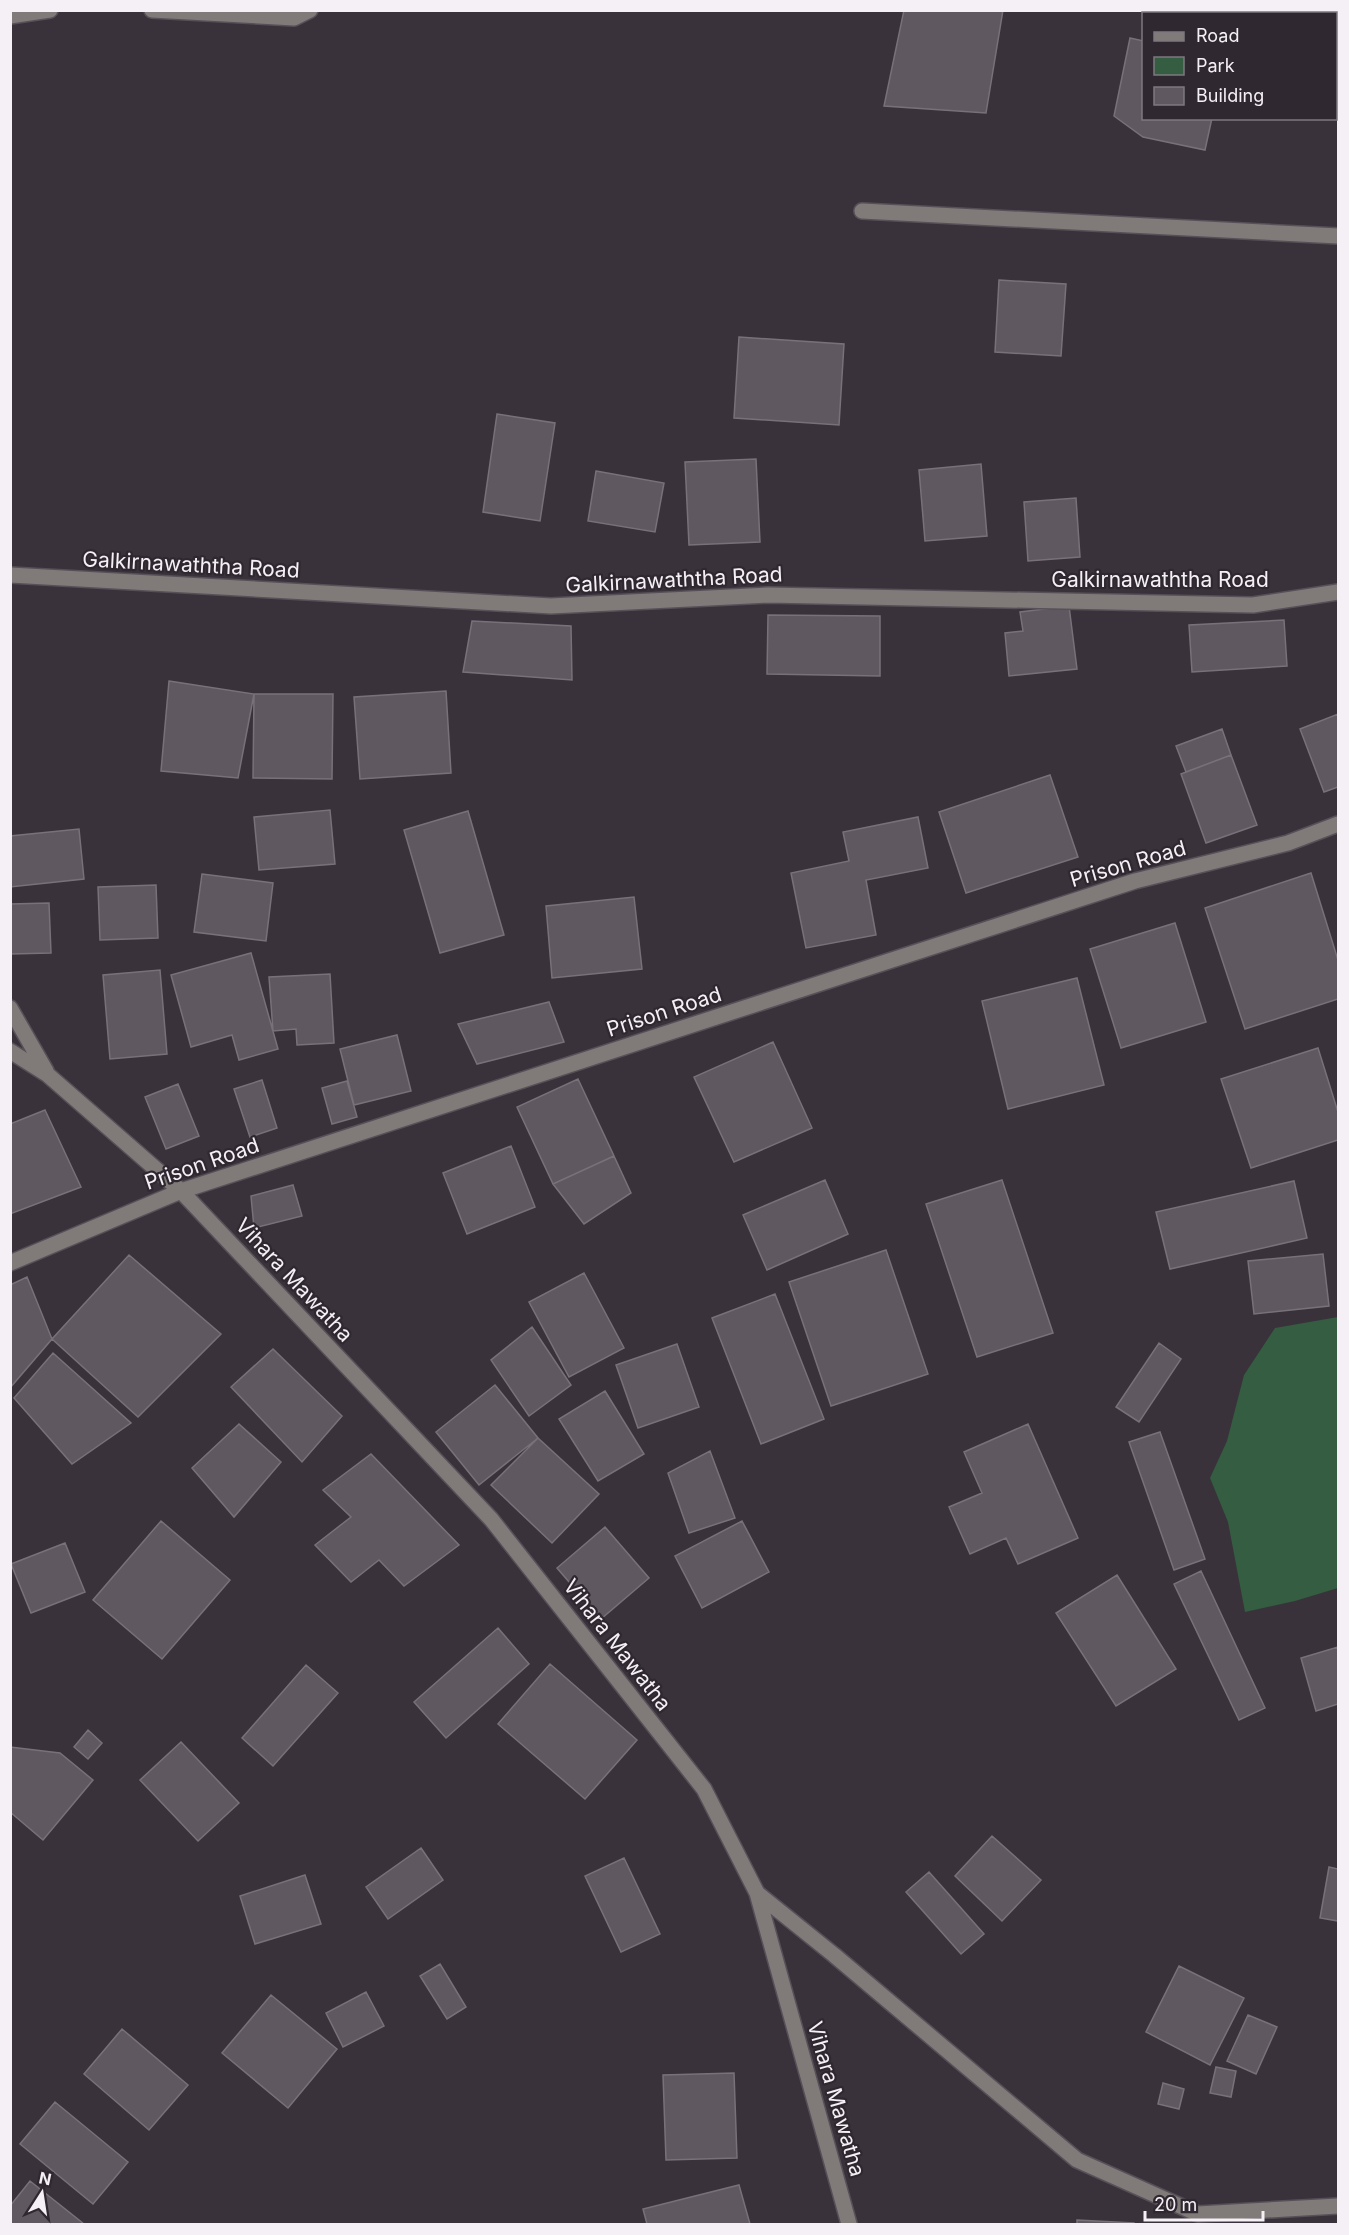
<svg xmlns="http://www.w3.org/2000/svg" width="1349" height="2235" font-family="Inter,sans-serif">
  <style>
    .green { fill: #345d42 }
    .building { fill: #605861; stroke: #79717a; stroke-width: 1.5 }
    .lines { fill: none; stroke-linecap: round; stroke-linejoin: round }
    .minor-casing { stroke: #575058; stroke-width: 18 }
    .minor { stroke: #807a78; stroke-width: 15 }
    .labels { text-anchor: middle; stroke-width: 4.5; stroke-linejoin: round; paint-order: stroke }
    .street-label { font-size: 21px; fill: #f5f0f5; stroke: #2f2830 }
  </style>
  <rect width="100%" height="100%" fill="#39323a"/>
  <!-- green -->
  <path class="green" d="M 1338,1317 L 1338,1588 L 1295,1601 L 1245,1612 L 1228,1522 L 1210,1478 L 1227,1441 L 1244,1375 L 1275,1328 Z"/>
  <!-- building -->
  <path class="building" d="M 904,10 L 1003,10 L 986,113 L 884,106 Z
    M 1130,38 L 1144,41 L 1144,118 L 1212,118 L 1205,150 L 1143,137 L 1114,116 Z
    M 999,280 L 1066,284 L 1061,356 L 995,352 Z
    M 739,337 L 844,344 L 839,425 L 734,418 Z
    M 497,414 L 555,423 L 540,521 L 483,512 Z
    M 756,459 L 760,542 L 689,545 L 685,462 Z
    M 981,464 L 987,536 L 925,541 L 919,470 Z
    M 596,471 L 664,483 L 655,532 L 588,521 Z
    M 1076,498 L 1080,557 L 1028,561 L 1024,502 Z
    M 1069,606 L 1077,669 L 1009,676 L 1005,633 L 1023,631 L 1020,612 Z
    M 768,615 L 880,616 L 880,676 L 767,674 Z
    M 1284,620 L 1287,666 L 1192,672 L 1189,625 Z
    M 472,621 L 571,626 L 572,680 L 463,672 Z
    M 169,681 L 254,694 L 238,778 L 161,771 Z
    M 446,691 L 451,773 L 360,779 L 354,697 Z
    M 254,694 L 333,694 L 332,779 L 253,778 Z
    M 1338,714 L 1338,787 L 1324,792 L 1300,729 Z
    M 1222,729 L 1231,755 L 1186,772 L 1176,746 Z
    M 1231,755 L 1257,825 L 1206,843 L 1181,774 Z
    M 1050,775 L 1078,857 L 966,893 L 939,812 Z
    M 330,810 L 335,864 L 259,870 L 254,817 Z
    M 468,811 L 504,935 L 440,953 L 404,830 Z
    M 918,817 L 928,868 L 866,880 L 876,935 L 806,948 L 791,873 L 849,861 L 843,832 Z
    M 79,829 L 84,879 L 10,887 L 10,836 Z
    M 1311,873 L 1338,960 L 1338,999 L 1245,1029 L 1205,908 Z
    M 202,874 L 273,883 L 266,941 L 194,932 Z
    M 156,885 L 158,938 L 100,940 L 98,887 Z
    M 634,897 L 642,969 L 552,978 L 546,906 Z
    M 49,903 L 51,953 L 10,954 L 10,904 Z
    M 1175,923 L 1206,1022 L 1121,1048 L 1090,949 Z
    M 251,953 L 278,1049 L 239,1060 L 232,1035 L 191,1047 L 171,975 Z
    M 160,970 L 167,1054 L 110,1059 L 103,975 Z
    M 330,974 L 334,1043 L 297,1045 L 296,1029 L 273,1031 L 269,977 Z
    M 1077,978 L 1104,1085 L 1008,1109 L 982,1001 Z
    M 549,1002 L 564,1042 L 477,1064 L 458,1024 Z
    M 397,1035 L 411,1091 L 354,1105 L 340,1049 Z
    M 773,1042 L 812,1128 L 734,1162 L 694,1077 Z
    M 1318,1048 L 1338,1112 L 1338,1140 L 1251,1168 L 1221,1079 Z
    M 578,1079 L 614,1156 L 553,1184 L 517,1107 Z
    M 262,1080 L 277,1128 L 250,1137 L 234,1089 Z
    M 347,1081 L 357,1117 L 332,1124 L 322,1088 Z
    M 178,1084 L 199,1136 L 166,1149 L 145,1097 Z
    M 45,1110 L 81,1187 L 10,1214 L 10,1124 Z
    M 511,1146 L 535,1207 L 467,1234 L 443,1173 Z
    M 614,1156 L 631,1193 L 584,1224 L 553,1184 Z
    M 825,1180 L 848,1234 L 767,1270 L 743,1215 Z
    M 1002,1180 L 1053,1333 L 977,1357 L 926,1204 Z
    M 1294,1181 L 1307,1238 L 1170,1269 L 1156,1212 Z
    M 293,1185 L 302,1216 L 254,1228 L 251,1196 Z
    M 886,1250 L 928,1374 L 831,1406 L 789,1282 Z
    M 1323,1254 L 1329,1306 L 1254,1314 L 1248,1261 Z
    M 129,1255 L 221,1334 L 138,1417 L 52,1339 Z
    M 584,1273 L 624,1348 L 569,1377 L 529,1302 Z
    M 27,1277 L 52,1339 L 10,1388 L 10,1285 Z
    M 775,1294 L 824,1419 L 761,1444 L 712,1318 Z
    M 532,1327 L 571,1385 L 529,1416 L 491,1360 Z
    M 1159,1343 L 1181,1359 L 1139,1422 L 1116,1407 Z
    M 677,1344 L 699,1407 L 638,1428 L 616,1365 Z
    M 273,1349 L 342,1416 L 302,1462 L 231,1387 Z
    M 53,1353 L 131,1423 L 72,1464 L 14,1398 Z
    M 495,1385 L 538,1438 L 479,1485 L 436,1432 Z
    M 605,1391 L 644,1454 L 598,1481 L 559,1419 Z
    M 239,1424 L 281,1462 L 234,1517 L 192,1468 Z
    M 1028,1424 L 1078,1538 L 1018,1564 L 1006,1538 L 970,1554 L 949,1507 L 982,1493 L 964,1452 Z
    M 1160,1432 L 1205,1559 L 1174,1570 L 1129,1442 Z
    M 538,1438 L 599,1494 L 552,1543 L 491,1485 Z
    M 710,1451 L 735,1518 L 689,1533 L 668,1473 Z
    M 371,1454 L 459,1545 L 404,1586 L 379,1560 L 351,1582 L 315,1545 L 351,1517 L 323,1490 Z
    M 161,1521 L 230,1580 L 162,1659 L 93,1600 Z
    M 742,1521 L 769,1572 L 702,1608 L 675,1556 Z
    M 605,1527 L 649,1578 L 601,1619 L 557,1568 Z
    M 65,1543 L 85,1592 L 31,1613 L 11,1564 Z
    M 1201,1571 L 1265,1708 L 1239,1720 L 1174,1584 Z
    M 1117,1575 L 1176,1669 L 1116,1706 L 1056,1613 Z
    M 498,1628 L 529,1664 L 446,1738 L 414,1702 Z
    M 1338,1647 L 1338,1704 L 1316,1711 L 1301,1658 Z
    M 550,1664 L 637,1740 L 585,1799 L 498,1724 Z
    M 306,1665 L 338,1693 L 273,1766 L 242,1738 Z
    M 88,1730 L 102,1743 L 88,1759 L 74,1747 Z
    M 181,1742 L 239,1803 L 198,1841 L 140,1780 Z
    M 10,1747 L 60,1753 L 93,1780 L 43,1840 L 10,1812 Z
    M 992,1836 L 1041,1880 L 1002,1921 L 955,1876 Z
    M 421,1848 L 443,1880 L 388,1919 L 366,1887 Z
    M 624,1858 L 660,1934 L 621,1952 L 585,1876 Z
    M 1329,1867 L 1338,1869 L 1338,1921 L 1320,1918 Z
    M 929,1872 L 984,1934 L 961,1954 L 906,1892 Z
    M 305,1875 L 321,1924 L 255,1944 L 240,1896 Z
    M 440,1964 L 466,2007 L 447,2019 L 420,1976 Z
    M 1179,1966 L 1244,1998 L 1210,2065 L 1146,2032 Z
    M 366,1992 L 384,2026 L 343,2047 L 326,2013 Z
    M 271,1995 L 337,2049 L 288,2108 L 222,2053 Z
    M 1248,2015 L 1277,2027 L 1256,2074 L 1227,2061 Z
    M 122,2029 L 188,2085 L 149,2130 L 84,2074 Z
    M 1216,2067 L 1236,2071 L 1231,2097 L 1210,2093 Z
    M 734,2073 L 737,2158 L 666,2160 L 663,2075 Z
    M 1163,2083 L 1184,2089 L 1179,2109 L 1158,2104 Z
    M 55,2102 L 128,2162 L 93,2204 L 20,2144 Z
    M 30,2181 L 84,2224 L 10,2224 L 10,2206 Z
    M 739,2185 L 750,2224 L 647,2224 L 643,2209 Z
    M 1077,2220 L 1134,2223 L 1134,2224 L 1077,2224 Z"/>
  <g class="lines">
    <!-- minor casing -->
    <g class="minor-casing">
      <path id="minor" d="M 152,10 L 294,18 L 310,10
        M 10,16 L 50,10
        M 862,211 L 1338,236
        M 10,575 L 551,606 L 768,595 L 1253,605 L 1338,592
        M 10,1008 L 46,1071
        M 10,1051 L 48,1075 L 181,1191 L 491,1519 L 704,1789 L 757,1893 L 849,2224
        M 10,1263 L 181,1191 L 1135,881 L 1288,843 L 1338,824
        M 757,1893 L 834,1955 L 1077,2160 L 1198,2214 L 1338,2206"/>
    </g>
    <!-- minor -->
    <use href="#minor" class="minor"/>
  </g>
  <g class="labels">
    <!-- street labels -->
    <g class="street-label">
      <text transform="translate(191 565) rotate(3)" y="7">Galkirnawaththa Road</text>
      <text transform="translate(674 580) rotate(-3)" y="7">Galkirnawaththa Road</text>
      <text x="1160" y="587">Galkirnawaththa Road</text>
      <text transform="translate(1128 864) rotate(-16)" y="7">Prison Road</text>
      <text transform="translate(664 1012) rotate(-18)" y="7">Prison Road</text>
      <text transform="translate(202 1164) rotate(-19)" y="7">Prison Road</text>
      <text transform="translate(294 1280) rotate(47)" y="7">Vihara Mawatha</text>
      <text transform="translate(617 1645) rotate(52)" y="7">Vihara Mawatha</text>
      <text transform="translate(836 2099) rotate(74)" y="7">Vihara Mawatha</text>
    </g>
  </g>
  <!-- border -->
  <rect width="1349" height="2235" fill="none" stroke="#f5f0f5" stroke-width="24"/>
  <!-- legend -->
  <rect x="1142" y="12" width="195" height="108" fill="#2f2830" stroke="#7e787f" stroke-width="1.5"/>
  <rect x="1154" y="32" width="30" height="9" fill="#807a78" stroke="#7e787f" stroke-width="1.5"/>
  <text x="1196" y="42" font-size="18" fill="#f5f0f5">Road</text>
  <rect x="1154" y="57" width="30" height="18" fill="#345d42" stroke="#7e787f" stroke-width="1.5"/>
  <text x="1196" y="72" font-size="18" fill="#f5f0f5">Park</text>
  <rect x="1154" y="87" width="30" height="18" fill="#605861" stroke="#7e787f" stroke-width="1.5"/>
  <text x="1196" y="102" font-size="18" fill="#f5f0f5">Building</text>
  <!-- north arrow -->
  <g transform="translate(42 2193) rotate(12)" stroke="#2f2830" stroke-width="4.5" paint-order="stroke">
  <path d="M0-4.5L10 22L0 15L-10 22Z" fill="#f5f0f5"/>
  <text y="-9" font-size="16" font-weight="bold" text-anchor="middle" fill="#f5f0f5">N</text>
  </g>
  <!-- scale -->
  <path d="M1145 2211v9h118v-9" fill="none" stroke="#f5f0f5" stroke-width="3"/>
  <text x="1154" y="2211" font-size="18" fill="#f5f0f5" stroke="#2f2830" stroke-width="4.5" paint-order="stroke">20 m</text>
</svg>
